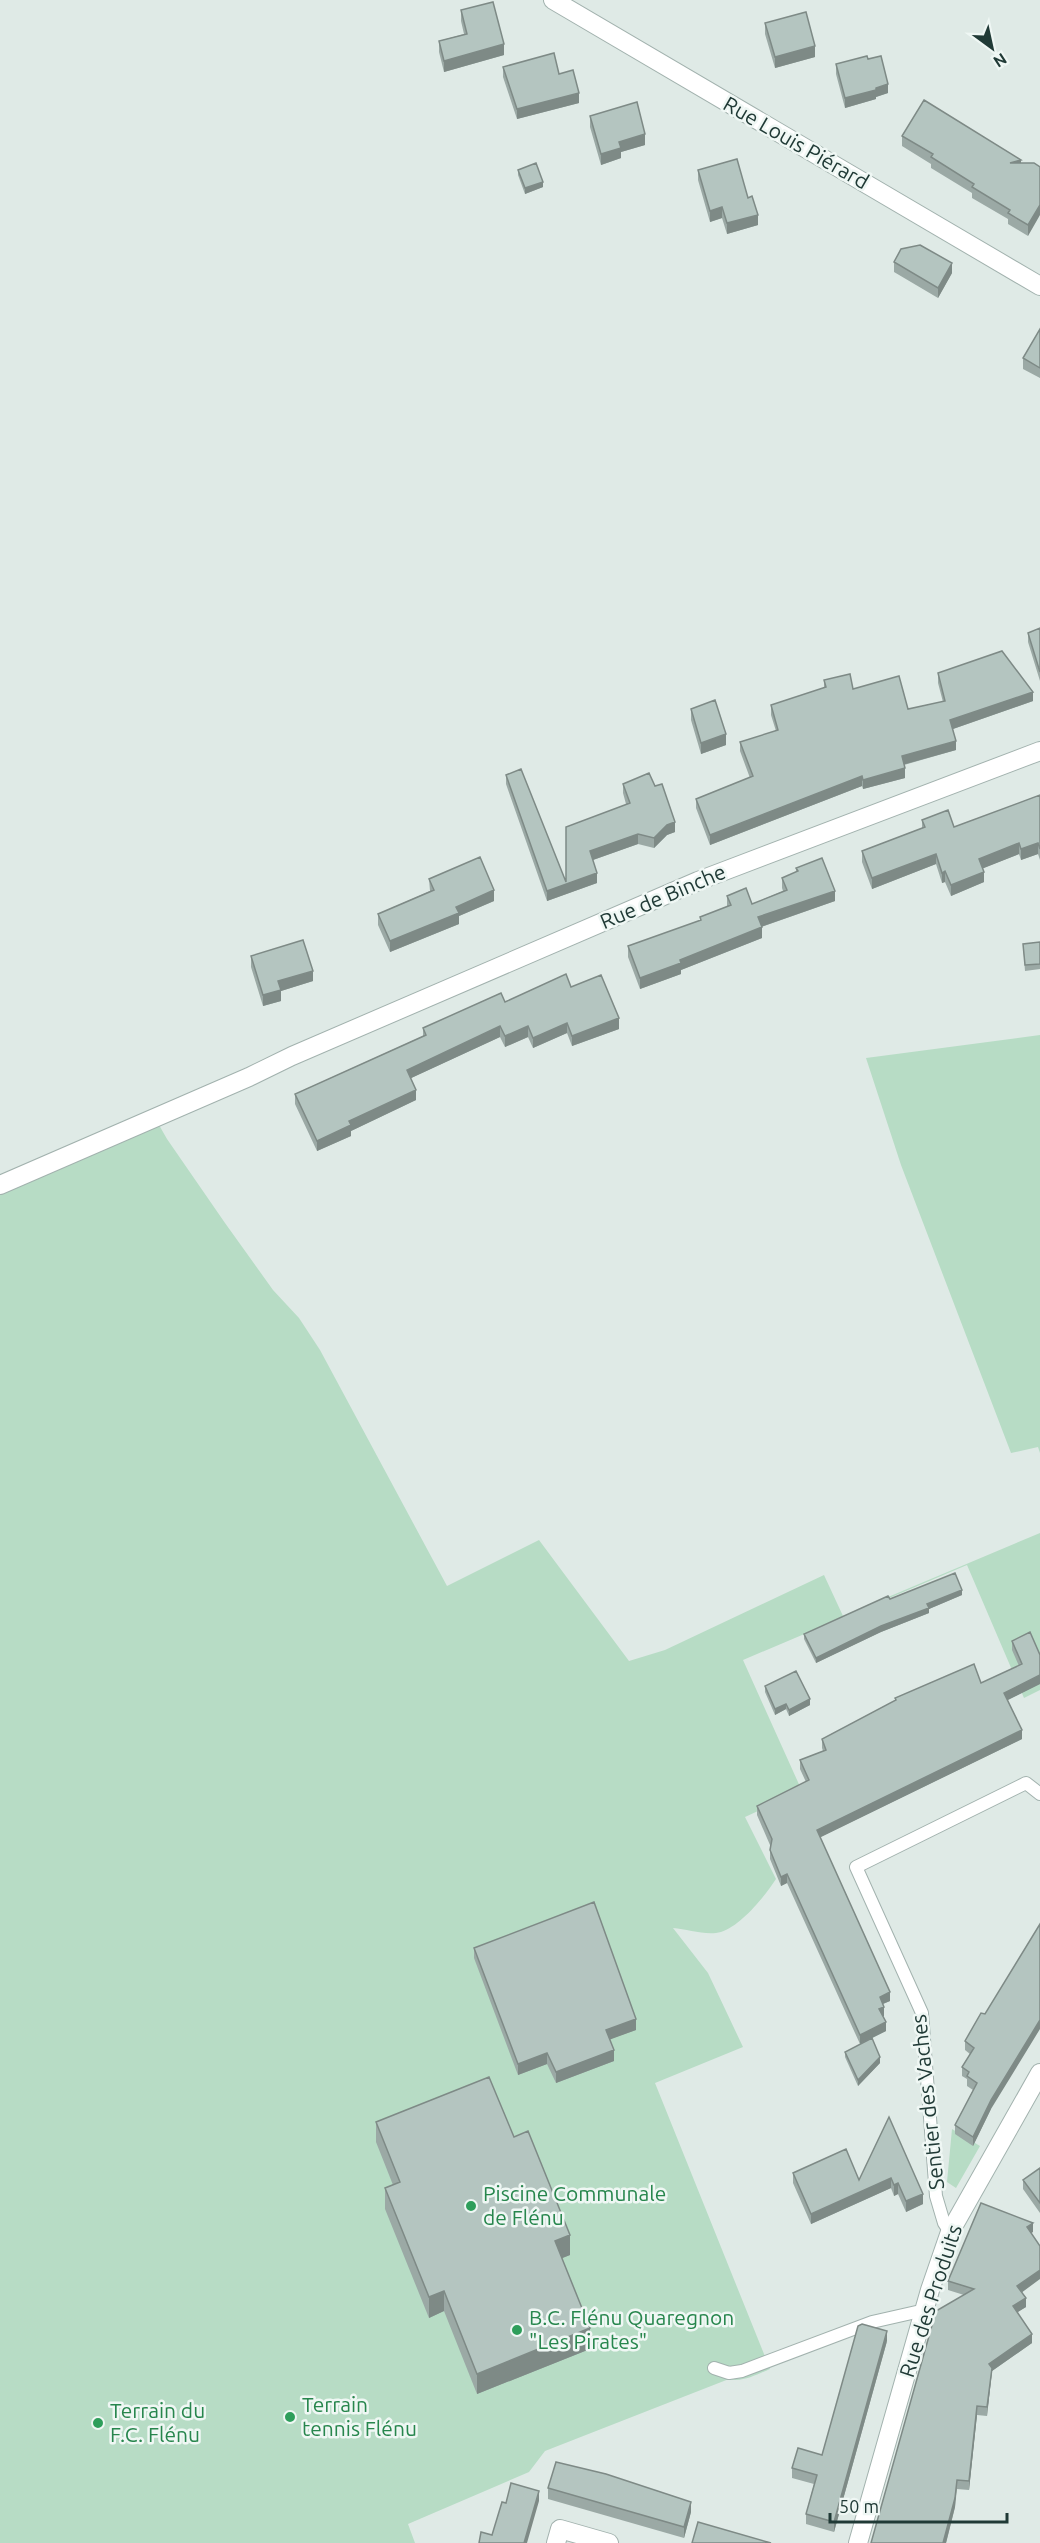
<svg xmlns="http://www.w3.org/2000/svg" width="1040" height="2543" font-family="Ubuntu,sans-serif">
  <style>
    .green { fill: #b7dcc5 }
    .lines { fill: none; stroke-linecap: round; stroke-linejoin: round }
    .lane-casing { stroke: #a2b2ae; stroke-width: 14 }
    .street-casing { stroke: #a2b2ae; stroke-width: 20 }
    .lane { stroke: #fff; stroke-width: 12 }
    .street { stroke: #fff; stroke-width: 18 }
    .wall { fill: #9ba9a5 }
    .shaded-wall { fill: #7e8a86 }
    .building { fill: #b4c5c0; stroke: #7e8a86; stroke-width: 1.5 }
    .leisure-dot { fill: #2e9e5b; stroke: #eff7f4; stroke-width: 2 }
    .labels { text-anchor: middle; stroke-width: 5; stroke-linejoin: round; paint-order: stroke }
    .street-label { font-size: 21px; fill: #203a36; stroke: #eff7f4 }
    .leisure-label { font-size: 21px; fill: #27864d; stroke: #eff7f4; text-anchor: start }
  </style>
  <rect width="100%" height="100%" fill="#dfeae6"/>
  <!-- green -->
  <path class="green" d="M 1040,1035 L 1040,1453 L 1038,1447 L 1011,1453 L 901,1165 L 866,1058 Z
    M 155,1118 L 167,1139 L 225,1223 L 273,1290 L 299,1318 L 320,1350 L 447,1586 L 539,1540 L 629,1661 L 665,1650 L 824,1575 L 843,1616 L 1040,1533 L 1040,1690 L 1024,1698 L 967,1565 L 743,1660 L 802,1791 L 745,1817 L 776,1879 C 765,1896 741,1926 721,1932 C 706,1936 688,1929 673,1928 L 708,1973 L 743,2047 L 655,2083 L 770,2369 C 758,2374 742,2383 729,2379 L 545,2451 L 529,2472 L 408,2524 L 415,2543 L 0,2543 L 0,1185 Z
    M 952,2129 L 980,2146 L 956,2188 L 947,2182 Z"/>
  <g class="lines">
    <!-- lane casing -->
    <g class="lane-casing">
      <path id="lane" d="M 950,2232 L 944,2223 L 936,2196 L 922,2013 L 856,1867 L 1026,1783 L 1040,1794
        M 714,2368 L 729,2373 L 742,2371 L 872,2322 L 925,2310"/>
    </g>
    <!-- street casing -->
    <g class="street-casing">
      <path id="street" d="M 553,0 L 1040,286
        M 0,1185 L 249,1077 L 292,1056 L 698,881 L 1040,751
        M 556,2543 L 560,2529 L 609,2543
        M 858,2543 L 930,2290 L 950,2232 L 1040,2073"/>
    </g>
    <!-- lane -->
    <use href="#lane" class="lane"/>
    <!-- street -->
    <use href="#street" class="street"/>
  </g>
  <!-- wall -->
  <path class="wall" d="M 461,10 L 504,55 L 444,72 L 439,52 L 439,41 L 464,34 L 461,21 Z
    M 765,23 L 815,57 L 775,68 L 765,34 Z
    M 868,59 L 888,93 L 876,97 L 876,99 L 845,108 L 836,74 L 836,64 Z
    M 503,67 L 559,74 L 579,103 L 517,119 L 503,77 Z
    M 590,116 L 645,145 L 621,152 L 621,158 L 601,165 L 590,127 Z
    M 902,136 L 1021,163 L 1034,163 L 1028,236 L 1008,224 L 1008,219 L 972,198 L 972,193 L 931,168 L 931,164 L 902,146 Z
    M 518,170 L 543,187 L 525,194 L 518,175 Z
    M 698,170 L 748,198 L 758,225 L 727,234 L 722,218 L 710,222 L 698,180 Z
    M 894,262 L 952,273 L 938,298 L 894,272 Z
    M 1040,329 L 1040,378 L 1023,369 L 1023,358 Z
    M 1040,628 L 1040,681 L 1028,642 L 1028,633 Z
    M 938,673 L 1033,701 L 953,729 L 956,750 L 904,765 L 905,778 L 863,789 L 862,786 L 710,845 L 696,808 L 696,799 L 750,778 L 740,751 L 740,742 L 776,731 L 771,715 L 771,705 L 824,688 L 824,680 L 853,689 L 908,709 L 943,702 L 938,683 Z
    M 691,709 L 726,745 L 701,754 L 691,720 Z
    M 506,775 L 566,882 L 626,804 L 623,793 L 623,784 L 675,832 L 667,835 L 654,848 L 638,844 L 593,860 L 597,883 L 547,901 L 506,784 Z
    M 1040,795 L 1040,860 L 1038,854 L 1021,860 L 1019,854 L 983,868 L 984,882 L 951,896 L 945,882 L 942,883 L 936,864 L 872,889 L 862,862 L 862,851 L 922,828 L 922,820 L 954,827 Z
    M 796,868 L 835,901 L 761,927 L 762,938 L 681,970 L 681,974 L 640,989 L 628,957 L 628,946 L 700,921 L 700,917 L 727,907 L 727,896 L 752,904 L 783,891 L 782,888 L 782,878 L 796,872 Z
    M 429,879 L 494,901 L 459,916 L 459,924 L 390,952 L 378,925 L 378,914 L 430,891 Z
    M 1040,942 L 1040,969 L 1025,971 L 1023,944 Z
    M 251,956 L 313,981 L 281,991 L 281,1001 L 263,1006 L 251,967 Z
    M 571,987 L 619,1029 L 572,1046 L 567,1033 L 533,1048 L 528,1037 L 505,1047 L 500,1037 L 411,1078 L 416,1100 L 351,1131 L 351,1136 L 317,1151 L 295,1104 L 295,1094 L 423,1036 L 423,1028 L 505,1002 Z
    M 962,1595 L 929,1609 L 929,1613 L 881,1632 L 816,1663 L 804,1639 L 804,1634 L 890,1599 Z
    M 1012,1641 L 1040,1684 L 1007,1700 L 1022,1739 L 820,1837 L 890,2001 L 883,2004 L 884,2016 L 883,2016 L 886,2031 L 860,2044 L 787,1883 L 781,1886 L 770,1859 L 770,1845 L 757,1815 L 757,1806 L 806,1782 L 800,1769 L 800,1760 L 823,1751 L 822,1748 L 822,1739 L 895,1701 L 895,1698 L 981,1683 L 1019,1666 L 1012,1650 Z
    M 765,1686 L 810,1705 L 789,1716 L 786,1709 L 775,1715 L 765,1692 Z
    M 474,1948 L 636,2030 L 610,2039 L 614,2061 L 556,2083 L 547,2064 L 518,2075 L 474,1958 Z
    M 981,2013 L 991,2109 L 973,2146 L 955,2134 L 955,2125 L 973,2090 L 967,2086 L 967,2079 L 962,2076 L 962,2067 L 970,2054 L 965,2050 L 965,2041 Z
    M 845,2052 L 880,2063 L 858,2086 L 845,2057 Z
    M 889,2117 L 923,2204 L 906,2212 L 898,2194 L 894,2196 L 891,2188 L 811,2224 L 793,2183 L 793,2173 L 859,2180 Z
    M 376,2122 L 514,2137 L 570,2255 L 562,2258 L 590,2349 L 477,2394 L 444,2311 L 429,2318 L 385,2209 L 385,2188 L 393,2185 L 376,2142 Z
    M 1040,2168 L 1040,2213 L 1023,2189 L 1023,2180 Z
    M 1033,2232 L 1031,2233 L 1022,2292 L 1026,2307 L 1017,2312 L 1032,2343 L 992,2371 L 987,2416 L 977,2415 L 969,2490 L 957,2489 L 955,2507 L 946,2543 L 871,2543 L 964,2295 L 948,2290 L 948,2281 Z
    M 887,2341 L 834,2532 L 806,2524 L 806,2514 L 814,2484 L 792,2478 L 792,2468 L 822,2455 Z
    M 548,2488 L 691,2512 L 684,2538 L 548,2499 Z"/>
  <!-- shaded-wall -->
  <path class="shaded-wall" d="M 504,44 L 504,55 L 444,72 L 444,61 Z
    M 815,46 L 815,57 L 775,68 L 775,57 Z
    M 888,84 L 888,93 L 876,97 L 876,99 L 845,108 L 845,98 Z
    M 579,93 L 579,103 L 517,119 L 517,109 Z
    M 645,134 L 645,145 L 621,152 L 621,158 L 601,165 L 601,154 L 619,142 Z
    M 1021,160 L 1021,170 L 1010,163 Z
    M 543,182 L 543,187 L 525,194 L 525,188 Z
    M 1040,205 L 1040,215 L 1028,236 L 1028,225 Z
    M 722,207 L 722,218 L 710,222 L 710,211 Z
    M 758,215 L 758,225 L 727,234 L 727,223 Z
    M 952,263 L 952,273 L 938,298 L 938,288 Z
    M 1033,692 L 1033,701 L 950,730 L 950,720 Z
    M 726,734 L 726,745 L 701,754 L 701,743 Z
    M 956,741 L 956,750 L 902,765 L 902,756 Z
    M 905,768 L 905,778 L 863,789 L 863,780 Z
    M 862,776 L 862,786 L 710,845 L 710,835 Z
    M 675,822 L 675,832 L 667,835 L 654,848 L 654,838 L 667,825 Z
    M 638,834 L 638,844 L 590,861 L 590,851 Z
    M 1019,843 L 1019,854 L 979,870 L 979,859 Z
    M 1038,843 L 1038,854 L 1021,860 L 1021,849 Z
    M 936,854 L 936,864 L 872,889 L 872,878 Z
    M 945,871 L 945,882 L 942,883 L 942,873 Z
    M 984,872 L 984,882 L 951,896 L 951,885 Z
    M 597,873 L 597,883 L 547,901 L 547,891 Z
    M 494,890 L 494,901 L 459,916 L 459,924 L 390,952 L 390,941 L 456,907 Z
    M 835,891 L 835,901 L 758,928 L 758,917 Z
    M 762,927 L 762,938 L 681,970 L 681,974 L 640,989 L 640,978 L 680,960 Z
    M 313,971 L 313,981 L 281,991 L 281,1001 L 263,1006 L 263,995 L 278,981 Z
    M 619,1018 L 619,1029 L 572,1046 L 572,1036 Z
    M 567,1023 L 567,1033 L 533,1048 L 533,1038 Z
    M 500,1026 L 500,1037 L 407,1080 L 407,1070 Z
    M 528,1026 L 528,1037 L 505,1047 L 505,1036 Z
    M 416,1090 L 416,1100 L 351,1131 L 351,1136 L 317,1151 L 317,1141 L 349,1121 Z
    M 962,1590 L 962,1595 L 929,1609 L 929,1613 L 881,1632 L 816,1663 L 816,1658 L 927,1604 Z
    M 1040,1675 L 1040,1684 L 1004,1702 L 1004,1693 Z
    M 810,1699 L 810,1705 L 789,1716 L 789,1710 Z
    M 786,1704 L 786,1709 L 775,1715 L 775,1709 Z
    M 1022,1730 L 1022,1739 L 817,1839 L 817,1830 Z
    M 787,1874 L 787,1883 L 781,1886 L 781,1877 Z
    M 890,1992 L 890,2001 L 880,2005 L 880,1997 Z
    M 884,2007 L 884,2016 L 879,2018 L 879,2009 Z
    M 636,2019 L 636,2030 L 606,2041 L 606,2030 Z
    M 1040,2020 L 1040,2029 L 991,2109 L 973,2146 L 973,2137 L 991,2100 Z
    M 886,2022 L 886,2031 L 860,2044 L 860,2035 Z
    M 614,2050 L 614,2061 L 556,2083 L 556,2072 Z
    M 547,2053 L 547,2064 L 518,2075 L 518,2064 Z
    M 880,2057 L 880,2063 L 858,2086 L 858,2080 Z
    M 891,2178 L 891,2188 L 811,2224 L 811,2214 Z
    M 898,2183 L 898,2194 L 894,2196 L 894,2185 Z
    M 923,2194 L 923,2204 L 906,2212 L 906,2201 Z
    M 1033,2223 L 1033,2232 L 1027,2236 L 1027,2227 Z
    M 570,2235 L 570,2255 L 555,2261 L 555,2241 Z
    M 1040,2270 L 1040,2279 L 1017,2296 L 1017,2286 Z
    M 444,2291 L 444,2311 L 429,2318 L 429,2297 Z
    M 1026,2298 L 1026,2307 L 1013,2315 L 1013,2306 Z
    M 590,2328 L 590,2349 L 477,2394 L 477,2374 Z
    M 887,2331 L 887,2341 L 834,2532 L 834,2522 Z
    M 1032,2334 L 1032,2343 L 992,2371 L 987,2416 L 989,2364 Z
    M 977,2406 L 977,2415 L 969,2490 L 969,2481 Z
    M 957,2480 L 955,2507 L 946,2543 L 943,2543 Z
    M 539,2491 L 539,2501 L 527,2543 L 524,2543 Z
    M 691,2502 L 691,2512 L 684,2538 L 684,2527 Z"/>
  <!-- building -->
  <path class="building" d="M 493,2 L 504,44 L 444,61 L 439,41 L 467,34 L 461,10 Z
    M 806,12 L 815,46 L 775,57 L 765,23 Z
    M 554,53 L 559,74 L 573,70 L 579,93 L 517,109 L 503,67 Z
    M 867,56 L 868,59 L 881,56 L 888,84 L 876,88 L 876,90 L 845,98 L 836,64 Z
    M 924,100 L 1021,160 L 1010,163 L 1034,163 L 1040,167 L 1040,205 L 1028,225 L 1008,213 L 1010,210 L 972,187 L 974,184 L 931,157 L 933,154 L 902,136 Z
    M 637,102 L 645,134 L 619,142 L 621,148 L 601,154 L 590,116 Z
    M 737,159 L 748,198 L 752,196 L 758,215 L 727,223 L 722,207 L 710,211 L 698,170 Z
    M 536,163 L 543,182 L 525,188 L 518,170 Z
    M 920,245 L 952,263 L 938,288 L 894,262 L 901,249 Z
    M 1040,329 L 1040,368 L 1023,358 Z
    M 1040,628 L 1040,672 L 1028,633 Z
    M 1002,651 L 1033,692 L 950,720 L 956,741 L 902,756 L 905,768 L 863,780 L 862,776 L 710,835 L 696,799 L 753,776 L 740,742 L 778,730 L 771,705 L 826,687 L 824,680 L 850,674 L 853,689 L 899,676 L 908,709 L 945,701 L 938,673 Z
    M 715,700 L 726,734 L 701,743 L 691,709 Z
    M 521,769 L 566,882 L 566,827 L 630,803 L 623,784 L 649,773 L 655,786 L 662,784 L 675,822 L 667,825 L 654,838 L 638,834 L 590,851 L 597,873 L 547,891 L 506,775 Z
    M 1040,795 L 1040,849 L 1038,843 L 1021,849 L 1019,843 L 979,859 L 984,872 L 951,885 L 945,871 L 942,873 L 936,854 L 872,878 L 862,851 L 925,827 L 922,820 L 948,810 L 954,827 Z
    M 480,857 L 494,890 L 456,907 L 459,913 L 390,941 L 378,914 L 434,890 L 429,879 Z
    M 822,858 L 835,891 L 758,917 L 762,927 L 680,960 L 681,963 L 640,978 L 628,946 L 701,920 L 700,917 L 731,905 L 727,896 L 746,888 L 752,904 L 787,890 L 782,878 L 798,871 L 796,868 Z
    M 303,940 L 313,971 L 278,981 L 281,990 L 263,995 L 251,956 Z
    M 1040,942 L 1040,964 L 1025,965 L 1023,944 Z
    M 566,974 L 571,987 L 601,975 L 619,1018 L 572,1036 L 567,1023 L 533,1038 L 528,1026 L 505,1036 L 500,1026 L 407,1070 L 416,1090 L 349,1121 L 351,1125 L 317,1141 L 295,1094 L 426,1035 L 423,1028 L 501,993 L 505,1002 Z
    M 955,1573 L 962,1590 L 927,1604 L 929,1608 L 881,1626 L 816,1658 L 804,1634 L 888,1596 L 890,1599 Z
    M 1030,1632 L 1040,1655 L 1040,1675 L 1004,1693 L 1022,1730 L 817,1830 L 890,1992 L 880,1997 L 884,2007 L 879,2009 L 886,2022 L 860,2035 L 787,1874 L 781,1877 L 770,1850 L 772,1839 L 757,1806 L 809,1780 L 800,1760 L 826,1750 L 822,1739 L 896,1700 L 895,1698 L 974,1664 L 981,1683 L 1022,1664 L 1012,1641 Z
    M 796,1671 L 810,1699 L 789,1710 L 786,1704 L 775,1709 L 765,1686 Z
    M 594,1902 L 636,2019 L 606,2030 L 614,2050 L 556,2072 L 547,2053 L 518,2064 L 474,1948 Z
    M 1040,1924 L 1040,2020 L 991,2100 L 973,2137 L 955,2125 L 977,2083 L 967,2076 L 969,2072 L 962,2067 L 974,2048 L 965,2041 L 981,2013 L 985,2014 Z
    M 872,2038 L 880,2057 L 858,2080 L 845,2052 Z
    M 489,2077 L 514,2137 L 528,2131 L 570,2235 L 555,2241 L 590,2328 L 477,2374 L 444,2291 L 429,2297 L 385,2188 L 400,2182 L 376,2122 Z
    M 889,2117 L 923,2194 L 906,2201 L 898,2183 L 894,2185 L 891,2178 L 811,2214 L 793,2173 L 846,2149 L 859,2180 Z
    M 1040,2168 L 1040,2203 L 1023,2180 Z
    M 981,2203 L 1033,2223 L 1027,2227 L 1040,2246 L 1040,2270 L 1017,2286 L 1026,2298 L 1013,2306 L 1032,2334 L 989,2364 L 992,2368 L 987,2407 L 977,2406 L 969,2481 L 957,2480 L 955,2498 L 943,2543 L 871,2543 L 936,2311 L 974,2289 L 948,2281 Z
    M 862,2324 L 887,2331 L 834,2522 L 806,2514 L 817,2475 L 792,2468 L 798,2448 L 822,2455 L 858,2326 Z
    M 556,2462 L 606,2474 L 691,2502 L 684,2527 L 548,2488 Z
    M 511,2483 L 539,2491 L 524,2543 L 479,2543 L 481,2532 L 492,2535 L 502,2502 L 506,2503 Z
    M 698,2522 L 771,2543 L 692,2543 Z"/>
  <!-- markers -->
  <g class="leisure-dot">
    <circle cx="471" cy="2206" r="6"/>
    <circle cx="517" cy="2330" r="6"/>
    <circle cx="290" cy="2417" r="6"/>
    <circle cx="98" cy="2423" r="6"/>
  </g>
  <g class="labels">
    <!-- street labels -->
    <g class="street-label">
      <text transform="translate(796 143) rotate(30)" y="7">Rue Louis Piérard</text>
      <text transform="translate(663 897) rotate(-23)" y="7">Rue de Binche</text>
      <text transform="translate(928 2102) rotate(-96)" y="7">Sentier des Vaches</text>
      <text transform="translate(931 2301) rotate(-72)" y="7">Rue des Produits</text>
    </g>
    <!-- leisure labels -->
    <g class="leisure-label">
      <text x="483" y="2201">Piscine Communale<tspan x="483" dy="24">de Flénu</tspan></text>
      <text x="529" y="2325">B.C. Flénu Quaregnon<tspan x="529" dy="24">"Les Pirates"</tspan></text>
      <text x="302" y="2412">Terrain<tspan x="302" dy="24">tennis Flénu</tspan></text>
      <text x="110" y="2418">Terrain du<tspan x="110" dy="24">F.C. Flénu</tspan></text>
    </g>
  </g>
  <!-- north arrow -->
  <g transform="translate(992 48) rotate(147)" stroke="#eff7f4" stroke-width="4.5" paint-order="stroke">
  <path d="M0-4.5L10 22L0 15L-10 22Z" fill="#203a36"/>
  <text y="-9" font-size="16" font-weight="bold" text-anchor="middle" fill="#203a36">N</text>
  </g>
  <!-- scale -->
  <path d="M830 2513v9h177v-9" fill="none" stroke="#203a36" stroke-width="3"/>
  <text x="839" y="2513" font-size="18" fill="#203a36" stroke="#eff7f4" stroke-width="4.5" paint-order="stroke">50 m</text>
</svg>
